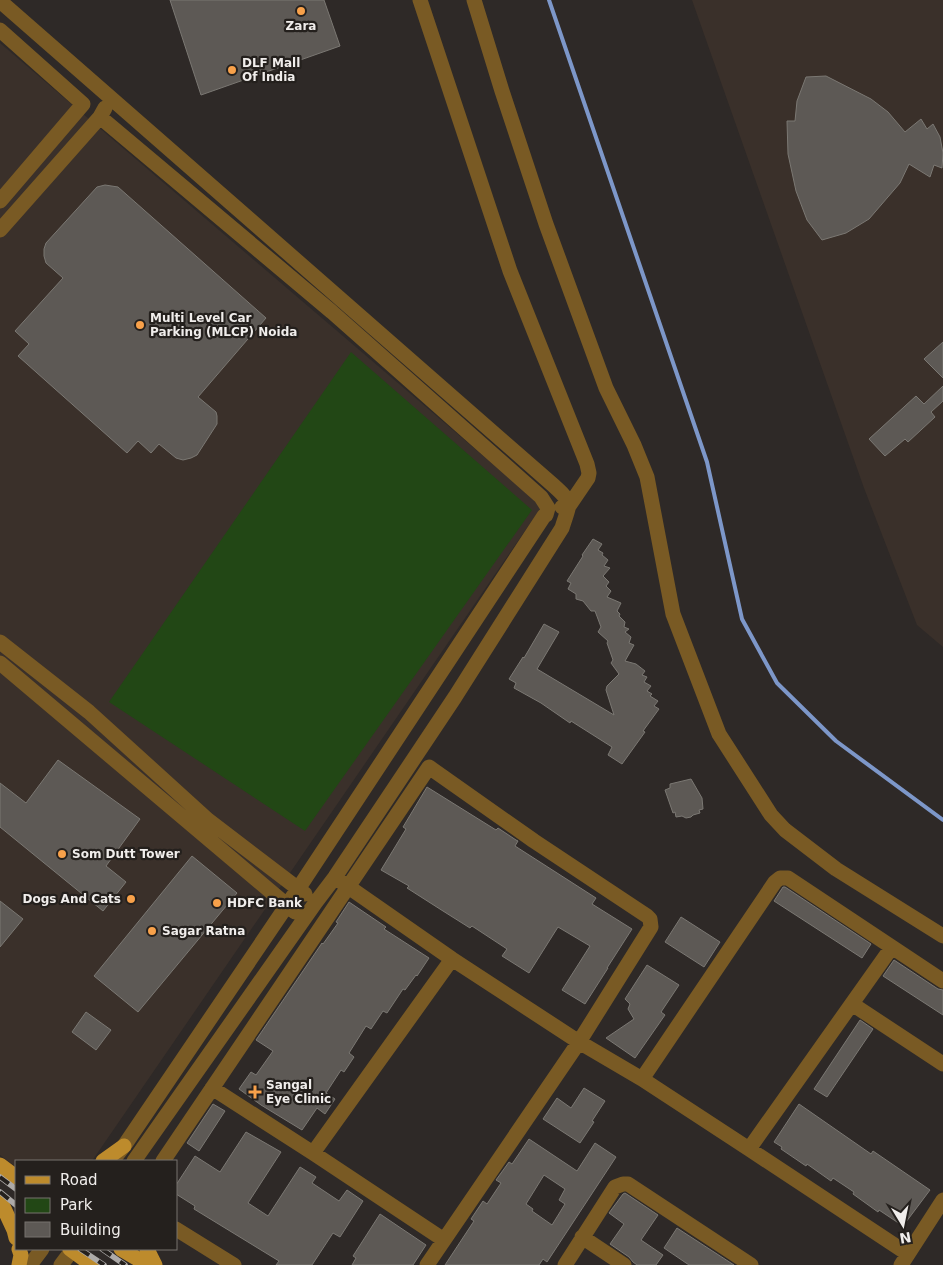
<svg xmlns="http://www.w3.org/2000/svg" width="943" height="1265" font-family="'DejaVu Sans',sans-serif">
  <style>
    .built { fill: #3a302a }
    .green { fill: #224715 }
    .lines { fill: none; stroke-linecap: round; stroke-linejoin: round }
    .stream { stroke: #7d97c9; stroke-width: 4 }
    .building { fill: #5d5955; stroke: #7b7873; fill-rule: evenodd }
    .minor { stroke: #795a24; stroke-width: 15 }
    .major { stroke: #bd8b2c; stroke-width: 15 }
    .rail-casing { stroke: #adaaa8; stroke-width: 5.5 }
    .rail { stroke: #24201d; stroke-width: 4; stroke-dasharray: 11; stroke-linecap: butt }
    .poi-dot { fill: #f8a14a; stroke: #24201d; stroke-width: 2 }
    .labels { text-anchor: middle; stroke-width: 4.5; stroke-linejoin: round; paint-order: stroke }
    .poi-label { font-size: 12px; font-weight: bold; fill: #f0edeb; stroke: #24201d; text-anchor: start }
  </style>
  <rect width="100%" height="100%" fill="#2e2927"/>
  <!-- built -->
  <path class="built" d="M 692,0 L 943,0 L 943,647 L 917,625 L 864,488 Z
    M 0,43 L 542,506 L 92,1161 L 16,1161 L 16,1167 L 0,1155 Z"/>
  <!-- green -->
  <path class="green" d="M 351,352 L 532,510 L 305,831 L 109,702 Z"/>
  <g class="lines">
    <!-- stream -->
    <path class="stream" d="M 549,0 L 707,462 L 742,619 L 777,683 L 836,741 L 943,820"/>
  </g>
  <!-- building -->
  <path class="building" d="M 170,0 L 324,0 L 340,46 L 201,95 Z
    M 826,76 L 871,99 L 888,112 L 905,132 L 921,119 L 927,129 L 933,124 L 940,137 L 943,153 L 942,168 L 934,165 L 930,177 L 909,164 L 900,183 L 869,219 L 846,233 L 822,240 L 807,220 L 796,191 L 788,154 L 787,121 L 795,121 L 797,101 L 806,77 Z
    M 105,185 L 118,187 L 266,318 L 198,397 L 216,412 L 217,416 L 217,424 L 197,455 L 191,458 L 183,460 L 176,458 L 159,444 L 151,453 L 138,441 L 127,453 L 18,356 L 29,344 L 15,331 L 63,278 L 46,263 L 44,256 L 44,249 L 46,243 L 97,187 Z
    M 943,342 L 943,378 L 924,359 Z
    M 943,386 L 943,401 L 931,412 L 935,417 L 908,442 L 905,439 L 885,456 L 869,439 L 916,396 L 924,404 Z
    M 593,539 L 602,544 L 598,550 L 603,553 L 602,555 L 608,560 L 604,566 L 610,568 L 603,576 L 609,582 L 606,586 L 611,591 L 607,597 L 621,603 L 617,611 L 620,614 L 619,616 L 625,622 L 624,627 L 629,629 L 625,632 L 631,637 L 629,643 L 634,645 L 625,661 L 636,664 L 645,671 L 642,675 L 647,677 L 644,682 L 651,686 L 647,691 L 652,694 L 650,696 L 658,701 L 654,706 L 659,709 L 643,731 L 645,732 L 622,764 L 608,755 L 612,747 L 571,721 L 570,723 L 541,703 L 514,688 L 516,683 L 509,679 L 523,657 L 524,658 L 544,624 L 559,632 L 537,669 L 614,715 L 606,690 L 607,686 L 619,674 L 611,663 L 613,660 L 607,643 L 608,641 L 598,632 L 601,627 L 595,611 L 591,611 L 583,601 L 576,599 L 576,594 L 568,589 L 571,583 L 567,581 L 583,556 L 582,555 Z
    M 58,760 L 140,819 L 106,866 L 126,882 L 103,911 L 0,827 L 0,783 L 26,803 Z
    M 691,779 L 702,798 L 703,809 L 699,810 L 700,813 L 693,815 L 691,817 L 686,818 L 682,816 L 676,817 L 675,812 L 673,813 L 665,790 L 670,788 L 670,784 Z
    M 427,787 L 496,830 L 498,828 L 516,840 L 518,841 L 515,846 L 596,898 L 592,904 L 632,929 L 607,968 L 608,968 L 585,1004 L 562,990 L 590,946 L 558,927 L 529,973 L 502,956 L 507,949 L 472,926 L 470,928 L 443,911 L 407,888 L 409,886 L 381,870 L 406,829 L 403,827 Z
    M 192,856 L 237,893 L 138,1012 L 94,976 Z
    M 783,887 L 785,887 L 871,944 L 862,958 L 774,901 Z
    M 0,901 L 23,919 L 0,947 Z
    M 349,902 L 386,927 L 384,929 L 429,958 L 417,976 L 416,975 L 405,990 L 403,989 L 387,1013 L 383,1011 L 371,1029 L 366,1026 L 349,1053 L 354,1057 L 344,1072 L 341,1070 L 326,1093 L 335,1099 L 325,1114 L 317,1108 L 302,1130 L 261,1105 L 239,1089 L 251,1072 L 256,1075 L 273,1051 L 256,1040 L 322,943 L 323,944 L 338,923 L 336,922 Z
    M 681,917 L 720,942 L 704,967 L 665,942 Z
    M 894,960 L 938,989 L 943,990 L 943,1015 L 883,976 Z
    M 647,965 L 679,985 L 661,1012 L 665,1015 L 635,1058 L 606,1038 L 634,1019 L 628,1009 L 630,1004 L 625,999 Z
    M 86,1012 L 111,1030 L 96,1050 L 72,1032 Z
    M 860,1020 L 873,1029 L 827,1097 L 814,1089 Z
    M 584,1088 L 605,1101 L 592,1121 L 594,1122 L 580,1143 L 543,1119 L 557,1098 L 571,1108 Z
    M 213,1104 L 225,1111 L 199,1151 L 187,1143 Z
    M 799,1104 L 871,1154 L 873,1151 L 930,1190 L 903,1226 L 879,1210 L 878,1212 L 853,1194 L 854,1192 L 833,1178 L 831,1181 L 807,1164 L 806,1166 L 781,1149 L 782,1147 L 774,1142 Z
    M 246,1132 L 281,1152 L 248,1203 L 268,1216 L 300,1167 L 316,1177 L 312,1183 L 339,1201 L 347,1190 L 363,1201 L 340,1237 L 333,1233 L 312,1265 L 276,1265 L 279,1261 L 194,1209 L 195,1206 L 176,1194 L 176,1185 L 195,1156 L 220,1172 Z
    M 529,1139 L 577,1171 L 595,1143 L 616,1157 L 547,1262 L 543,1259 L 539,1265 L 445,1265 L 474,1221 L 471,1219 L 483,1201 L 487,1204 L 501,1183 L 496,1180 L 509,1162 L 512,1164 ZM 544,1175 L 565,1189 L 559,1200 L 565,1204 L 552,1225 L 532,1211 L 533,1209 L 526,1204 Z
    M 625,1193 L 658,1215 L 641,1240 L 663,1255 L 656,1265 L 637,1265 L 633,1262 L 629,1257 L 610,1244 L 624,1224 L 609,1213 L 623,1194 Z
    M 380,1214 L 426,1245 L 413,1265 L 352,1265 L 356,1258 L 353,1256 Z
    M 677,1228 L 734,1265 L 689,1265 L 664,1248 Z"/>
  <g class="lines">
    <!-- minor -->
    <path class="minor" d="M 420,0 L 510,271 L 587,464 L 589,473 L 588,478 L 569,506 L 562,507
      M 474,0 L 502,91 L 546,224 L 606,388 L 634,445 L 647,477 L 673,614 L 719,734 L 771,815 L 785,830 L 836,869 L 943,936
      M 0,1 L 553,485 C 574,504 570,502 562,528 L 455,697 L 335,877 L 316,902 L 134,1161
      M 0,30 L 83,104 L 0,201
      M 100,117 L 332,312 L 541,497 L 548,508 L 546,515 L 544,516 L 298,889 L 124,1146 L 117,1155
      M 0,230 L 100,117 L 105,108
      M 0,642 L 89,712 L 208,820 L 305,894
      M 0,663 L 295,912
      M 340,881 L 452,959 L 579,1042 L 642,1079 L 749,1149 L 908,1254
      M 852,1004 L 943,1064
      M 642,1079 L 775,882 L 780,878 L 788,878 L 943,981
      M 212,1088 L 313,1153 L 444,1240
      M 749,1149 L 892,947
      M 313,1153 L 452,959
      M 163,1161 L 429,767 L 534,841 L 647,916 L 650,919 L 651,927 L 579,1042 L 427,1265
      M 176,1229 L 234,1265
      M 582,1237 L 624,1265
      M 30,1265 L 42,1249
      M 61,1265 L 73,1249
      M 565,1265 L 615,1187 L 623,1184 L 628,1184 L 751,1265
      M 901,1265 L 943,1200"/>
    <!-- major -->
    <path class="major" d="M 103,1161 L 124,1146
      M 0,1165 L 16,1177
      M 0,1200 L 14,1230 L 16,1238
      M 19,1249 L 21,1255 L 19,1265
      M 70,1249 L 92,1265
      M 121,1249 L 148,1265
      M 147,1249 L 155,1265"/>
    <!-- rail casing -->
    <g class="rail-casing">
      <path id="rail" d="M 0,1177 L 16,1189
        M 0,1192 L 16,1205
        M 80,1249 L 104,1265
        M 102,1249 L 125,1265"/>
    </g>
    <!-- rail -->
    <use href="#rail" class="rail"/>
  </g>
  <!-- markers -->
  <g class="poi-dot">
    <circle cx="301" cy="11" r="5"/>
    <circle cx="232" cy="70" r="5"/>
    <circle cx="140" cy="325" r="5"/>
    <circle cx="62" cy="854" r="5"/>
    <circle cx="131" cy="899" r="5"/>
    <circle cx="217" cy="903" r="5"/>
    <circle cx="152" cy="931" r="5"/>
    <path d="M252.5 1084.5h5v5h5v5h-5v5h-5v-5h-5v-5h5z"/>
  </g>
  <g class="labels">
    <!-- poi labels -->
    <g class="poi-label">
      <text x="301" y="30" text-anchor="middle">Zara</text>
      <text x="242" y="67">DLF Mall<tspan x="242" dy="14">Of India</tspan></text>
      <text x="150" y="322">Multi Level Car<tspan x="150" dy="14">Parking (MLCP) Noida</tspan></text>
      <text x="72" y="858">Som Dutt Tower</text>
      <text x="121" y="903" text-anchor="end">Dogs And Cats</text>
      <text x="227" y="907">HDFC Bank</text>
      <text x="162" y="935">Sagar Ratna</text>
      <text x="266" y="1089">Sangal<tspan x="266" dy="14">Eye Clinic</tspan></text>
    </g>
  </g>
  <!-- legend -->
  <rect x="15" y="1160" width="162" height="90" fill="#24201d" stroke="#76726f"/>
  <rect x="25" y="1176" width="25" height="8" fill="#bd8b2c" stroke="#76726f"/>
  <text x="60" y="1185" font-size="15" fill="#f0edeb">Road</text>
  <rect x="25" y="1198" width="25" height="15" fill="#224715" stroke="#76726f"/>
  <text x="60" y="1210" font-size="15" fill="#f0edeb">Park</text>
  <rect x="25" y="1222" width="25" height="15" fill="#5d5955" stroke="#76726f"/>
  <text x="60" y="1235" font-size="15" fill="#f0edeb">Building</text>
  <!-- north arrow -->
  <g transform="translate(903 1225) rotate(170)" stroke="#24201d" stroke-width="4" paint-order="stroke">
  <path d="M0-4L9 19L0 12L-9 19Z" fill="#f0edeb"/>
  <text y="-8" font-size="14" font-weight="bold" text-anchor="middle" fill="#f0edeb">N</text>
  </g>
</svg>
